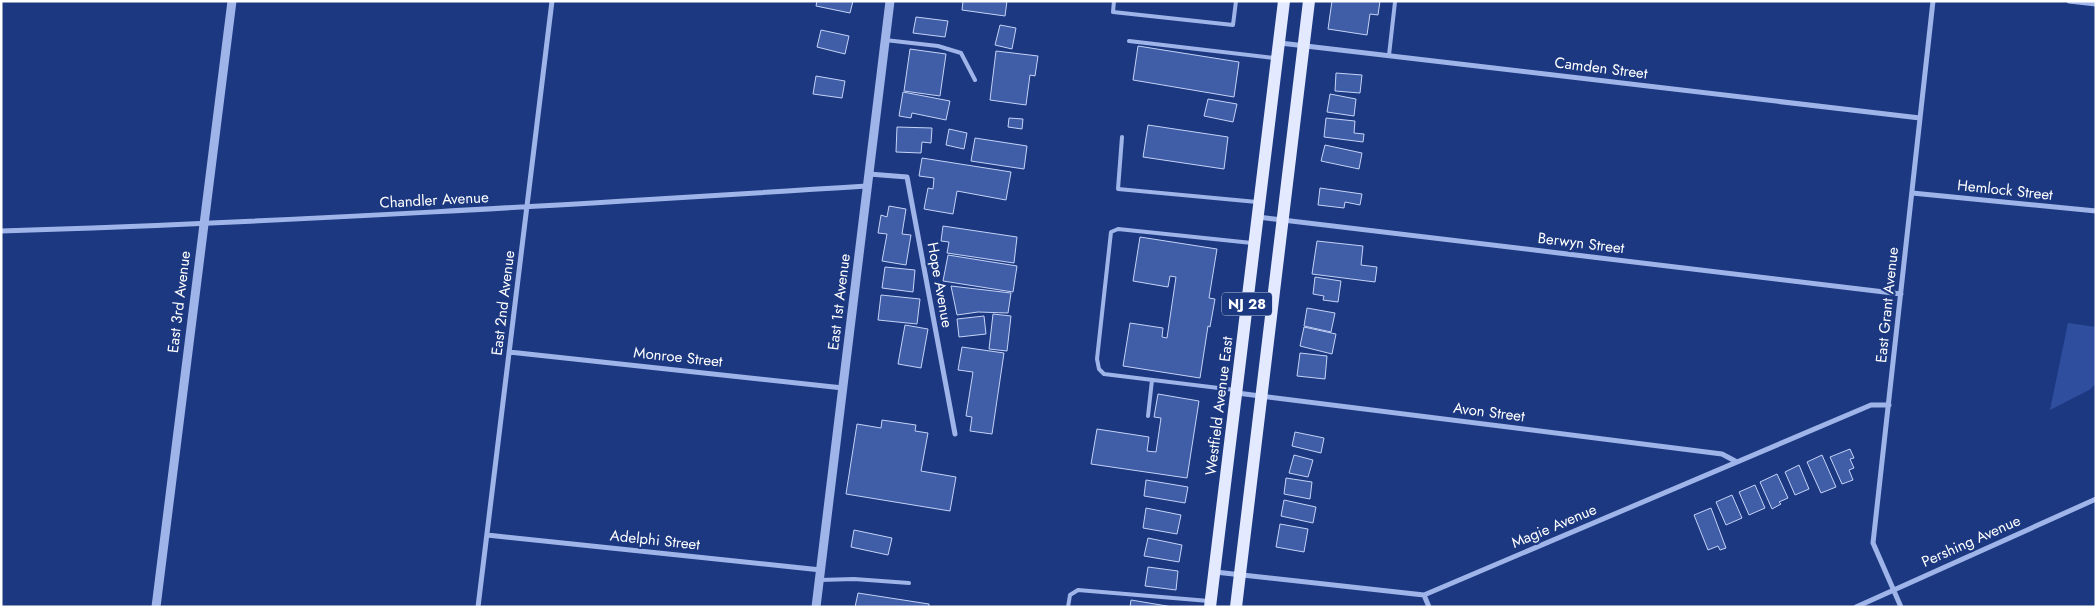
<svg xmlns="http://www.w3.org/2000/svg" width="2097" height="608" font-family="Jost,sans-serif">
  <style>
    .green { fill: #2f4f9e }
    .building { fill: #405ea8; stroke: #c4d3f7 }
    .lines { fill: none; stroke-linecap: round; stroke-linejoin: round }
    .service { stroke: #9fb5e9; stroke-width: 4 }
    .minor { stroke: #9fb5e9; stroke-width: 5 }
    .tertiary { stroke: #9fb5e9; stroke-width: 9 }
    .primary { stroke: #e3e9fe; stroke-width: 12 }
    .labels { text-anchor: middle; stroke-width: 4.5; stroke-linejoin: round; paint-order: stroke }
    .shield { fill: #1c3880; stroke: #bbc3d9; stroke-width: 1 }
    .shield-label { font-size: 14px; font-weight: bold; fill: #fff }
    .street-label { font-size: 15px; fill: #fff; stroke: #1c3880 }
  </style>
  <rect width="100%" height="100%" fill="#1c3880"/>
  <!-- green -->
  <path class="green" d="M 2068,323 L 2096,327 L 2096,383 L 2091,389 L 2050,410 Z"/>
  <!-- building -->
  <path class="building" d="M 817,1 L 853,1 L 850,13 L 816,6 Z
    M 963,1 L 1007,1 L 1005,16 L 962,10 Z
    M 1332,1 L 1380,1 L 1378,15 L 1370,14 L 1367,35 L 1328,29 Z
    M 916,17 L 948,21 L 945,37 L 913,33 Z
    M 1000,25 L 1016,28 L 1012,49 L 995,45 Z
    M 821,30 L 849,36 L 845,54 L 817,47 Z
    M 1138,46 L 1239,62 L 1234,97 L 1133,80 Z
    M 910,49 L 946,54 L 940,96 L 904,91 Z
    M 996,51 L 1038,56 L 1035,76 L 1030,75 L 1026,105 L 990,100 Z
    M 1336,73 L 1362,75 L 1360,93 L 1335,91 Z
    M 816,76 L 845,81 L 842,98 L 813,94 Z
    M 903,92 L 950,101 L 946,120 L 912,113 L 911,118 L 899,116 Z
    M 1330,94 L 1356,99 L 1354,116 L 1327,112 Z
    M 1208,99 L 1237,104 L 1233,122 L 1204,116 Z
    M 1009,118 L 1023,119 L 1022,129 L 1008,127 Z
    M 1326,118 L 1355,121 L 1354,133 L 1364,134 L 1363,142 L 1324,137 Z
    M 1148,125 L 1228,137 L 1224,169 L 1143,157 Z
    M 897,127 L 932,128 L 931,143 L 922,142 L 921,153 L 896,152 Z
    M 949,129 L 967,133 L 964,149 L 946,145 Z
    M 975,138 L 1027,146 L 1024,169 L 971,161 Z
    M 1325,145 L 1362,153 L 1359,169 L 1321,161 Z
    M 922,158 L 1011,172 L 1006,200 L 957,191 L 953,214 L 924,209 L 928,188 L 933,189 L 934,178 L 919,176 Z
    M 1320,188 L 1362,194 L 1360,205 L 1345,202 L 1344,208 L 1318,205 Z
    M 889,206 L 906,209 L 902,234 L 911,235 L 906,265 L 882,261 L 887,234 L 878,233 L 881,215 L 887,217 Z
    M 943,226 L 1017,237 L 1014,263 L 947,253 L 949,242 L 941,241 Z
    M 1140,237 L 1217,249 L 1209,298 L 1215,299 L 1210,327 L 1208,326 L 1200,378 L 1123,366 L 1130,323 L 1163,328 L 1162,337 L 1167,338 L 1176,277 L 1170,276 L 1168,287 L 1133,281 Z
    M 1317,241 L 1363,246 L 1361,265 L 1377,267 L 1375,282 L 1312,274 Z
    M 948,255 L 1017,266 L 1013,292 L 943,281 Z
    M 885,267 L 915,270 L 913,292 L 882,288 Z
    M 1315,277 L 1341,281 L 1338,302 L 1323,300 L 1324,296 L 1313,294 Z
    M 951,286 L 1011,293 L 1008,313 L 978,312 L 957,315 Z
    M 881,295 L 920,299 L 917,324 L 878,320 Z
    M 1307,308 L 1335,313 L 1331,332 L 1304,326 Z
    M 993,314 L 1011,316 L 1007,351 L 989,349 Z
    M 984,316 L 986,334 L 959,337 L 957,319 Z
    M 905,325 L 928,329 L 921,368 L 898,364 Z
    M 1304,327 L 1336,334 L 1332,354 L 1300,346 Z
    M 962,347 L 1004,353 L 992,434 L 970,431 L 972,417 L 966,416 L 973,372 L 958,370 Z
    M 1300,353 L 1327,356 L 1325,379 L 1297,376 Z
    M 1158,394 L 1199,401 L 1187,478 L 1091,464 L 1097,429 L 1149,437 L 1147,451 L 1156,452 L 1161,418 L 1154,417 Z
    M 882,420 L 916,425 L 915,431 L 928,433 L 921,471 L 956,477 L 950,511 L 846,494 L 857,424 L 881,428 Z
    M 1295,432 L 1324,438 L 1321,453 L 1292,446 Z
    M 1850,449 L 1854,458 L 1850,459 L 1854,468 L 1849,470 L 1853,480 L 1842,484 L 1830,457 Z
    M 1294,455 L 1313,460 L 1308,477 L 1289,473 Z
    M 1822,455 L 1836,487 L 1821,493 L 1807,462 Z
    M 1799,465 L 1809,489 L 1795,495 L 1785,472 Z
    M 1777,474 L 1788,498 L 1779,502 L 1781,504 L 1772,509 L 1760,482 Z
    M 1286,478 L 1312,482 L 1310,499 L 1284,494 Z
    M 1146,480 L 1188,487 L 1185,503 L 1144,496 Z
    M 1755,485 L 1765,508 L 1749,515 L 1739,492 Z
    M 1732,495 L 1742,518 L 1726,525 L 1716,502 Z
    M 1284,500 L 1316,507 L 1313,523 L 1281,516 Z
    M 1146,508 L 1181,515 L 1177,534 L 1143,528 Z
    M 1711,508 L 1726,548 L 1720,550 L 1718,546 L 1708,550 L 1694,515 Z
    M 1280,524 L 1308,529 L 1304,552 L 1276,547 Z
    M 854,530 L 892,538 L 888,555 L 851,547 Z
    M 1148,538 L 1182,545 L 1179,562 L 1144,556 Z
    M 1148,567 L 1178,571 L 1176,590 L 1145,586 Z
    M 858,593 L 929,604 L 929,607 L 855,607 Z
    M 1131,600 L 1173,607 L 1130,607 Z"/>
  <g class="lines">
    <!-- service -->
    <path class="service" d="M 1114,1 L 1113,12 L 1233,25 L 1236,1
      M 885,40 L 938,46 L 961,53 L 975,80
      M 1129,41 L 1275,58
      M 1389,55 L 1395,2
      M 1122,137 L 1118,189 L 1257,202
      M 1235,390 L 1104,374 L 1099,369 L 1097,359 L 1111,232 L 1118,229 L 1252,243
      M 1148,416 L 1152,380
      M 820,580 L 854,579 L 909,583
      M 1068,607 L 1070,595 L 1078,590 L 1209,601"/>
    <!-- minor -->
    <path class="minor" d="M 2069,1 L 2096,4
      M 1280,43 L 1920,118
      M 869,174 L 907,177 L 955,434
      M 1912,193 L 2096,211
      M 1258,217 L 1901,294
      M 1,231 C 290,222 579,204 867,186
      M 509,352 L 843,388
      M 1237,393 L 1722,454 L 1737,462
      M 487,535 L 821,570
      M 1215,572 L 1424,595 L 1871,405 L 1889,405
      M 1424,595 L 1429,607
      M 478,607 L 552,1
      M 1856,607 L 2096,499
      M 1901,607 L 1873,543 L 1933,1"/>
    <!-- tertiary -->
    <path class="tertiary" d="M 156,607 L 232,1
      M 816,607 L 890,1"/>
    <!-- primary -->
    <path class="primary" d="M 1210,607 L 1284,1
      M 1236,607 L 1309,1"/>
  </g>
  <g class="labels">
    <!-- shield labels -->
    <rect class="shield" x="1222" y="292.5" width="50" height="23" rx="4"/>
    <g class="shield-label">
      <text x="1247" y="309">NJ 28</text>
    </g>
    <!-- street labels -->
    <g class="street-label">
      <text transform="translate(1601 68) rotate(7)" y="5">Camden Street</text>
      <text transform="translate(2005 190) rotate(6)" y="5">Hemlock Street</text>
      <text transform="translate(434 200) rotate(-3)" y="5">Chandler Avenue</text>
      <text transform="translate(1581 243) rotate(7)" y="5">Berwyn Street</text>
      <text transform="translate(940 285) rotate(80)" y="5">Hope Avenue</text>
      <text transform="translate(179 302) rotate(-83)" y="5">East 3rd Avenue</text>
      <text transform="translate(839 302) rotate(-83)" y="5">East 1st Avenue</text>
      <text transform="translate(503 303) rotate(-83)" y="5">East 2nd Avenue</text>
      <text transform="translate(1887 305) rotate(-84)" y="5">East Grant Avenue</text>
      <text transform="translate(678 357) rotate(6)" y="5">Monroe Street</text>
      <text transform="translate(1219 406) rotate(-83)" y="5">Westfield Avenue East</text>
      <text transform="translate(1489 412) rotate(7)" y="5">Avon Street</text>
      <text transform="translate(1554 526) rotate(-23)" y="5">Magie Avenue</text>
      <text transform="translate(655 540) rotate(6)" y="5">Adelphi Street</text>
      <text transform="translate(1971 541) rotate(-24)" y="5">Pershing Avenue</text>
    </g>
  </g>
  <!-- border -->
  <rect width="2097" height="608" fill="none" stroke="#ffffff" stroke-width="5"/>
</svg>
